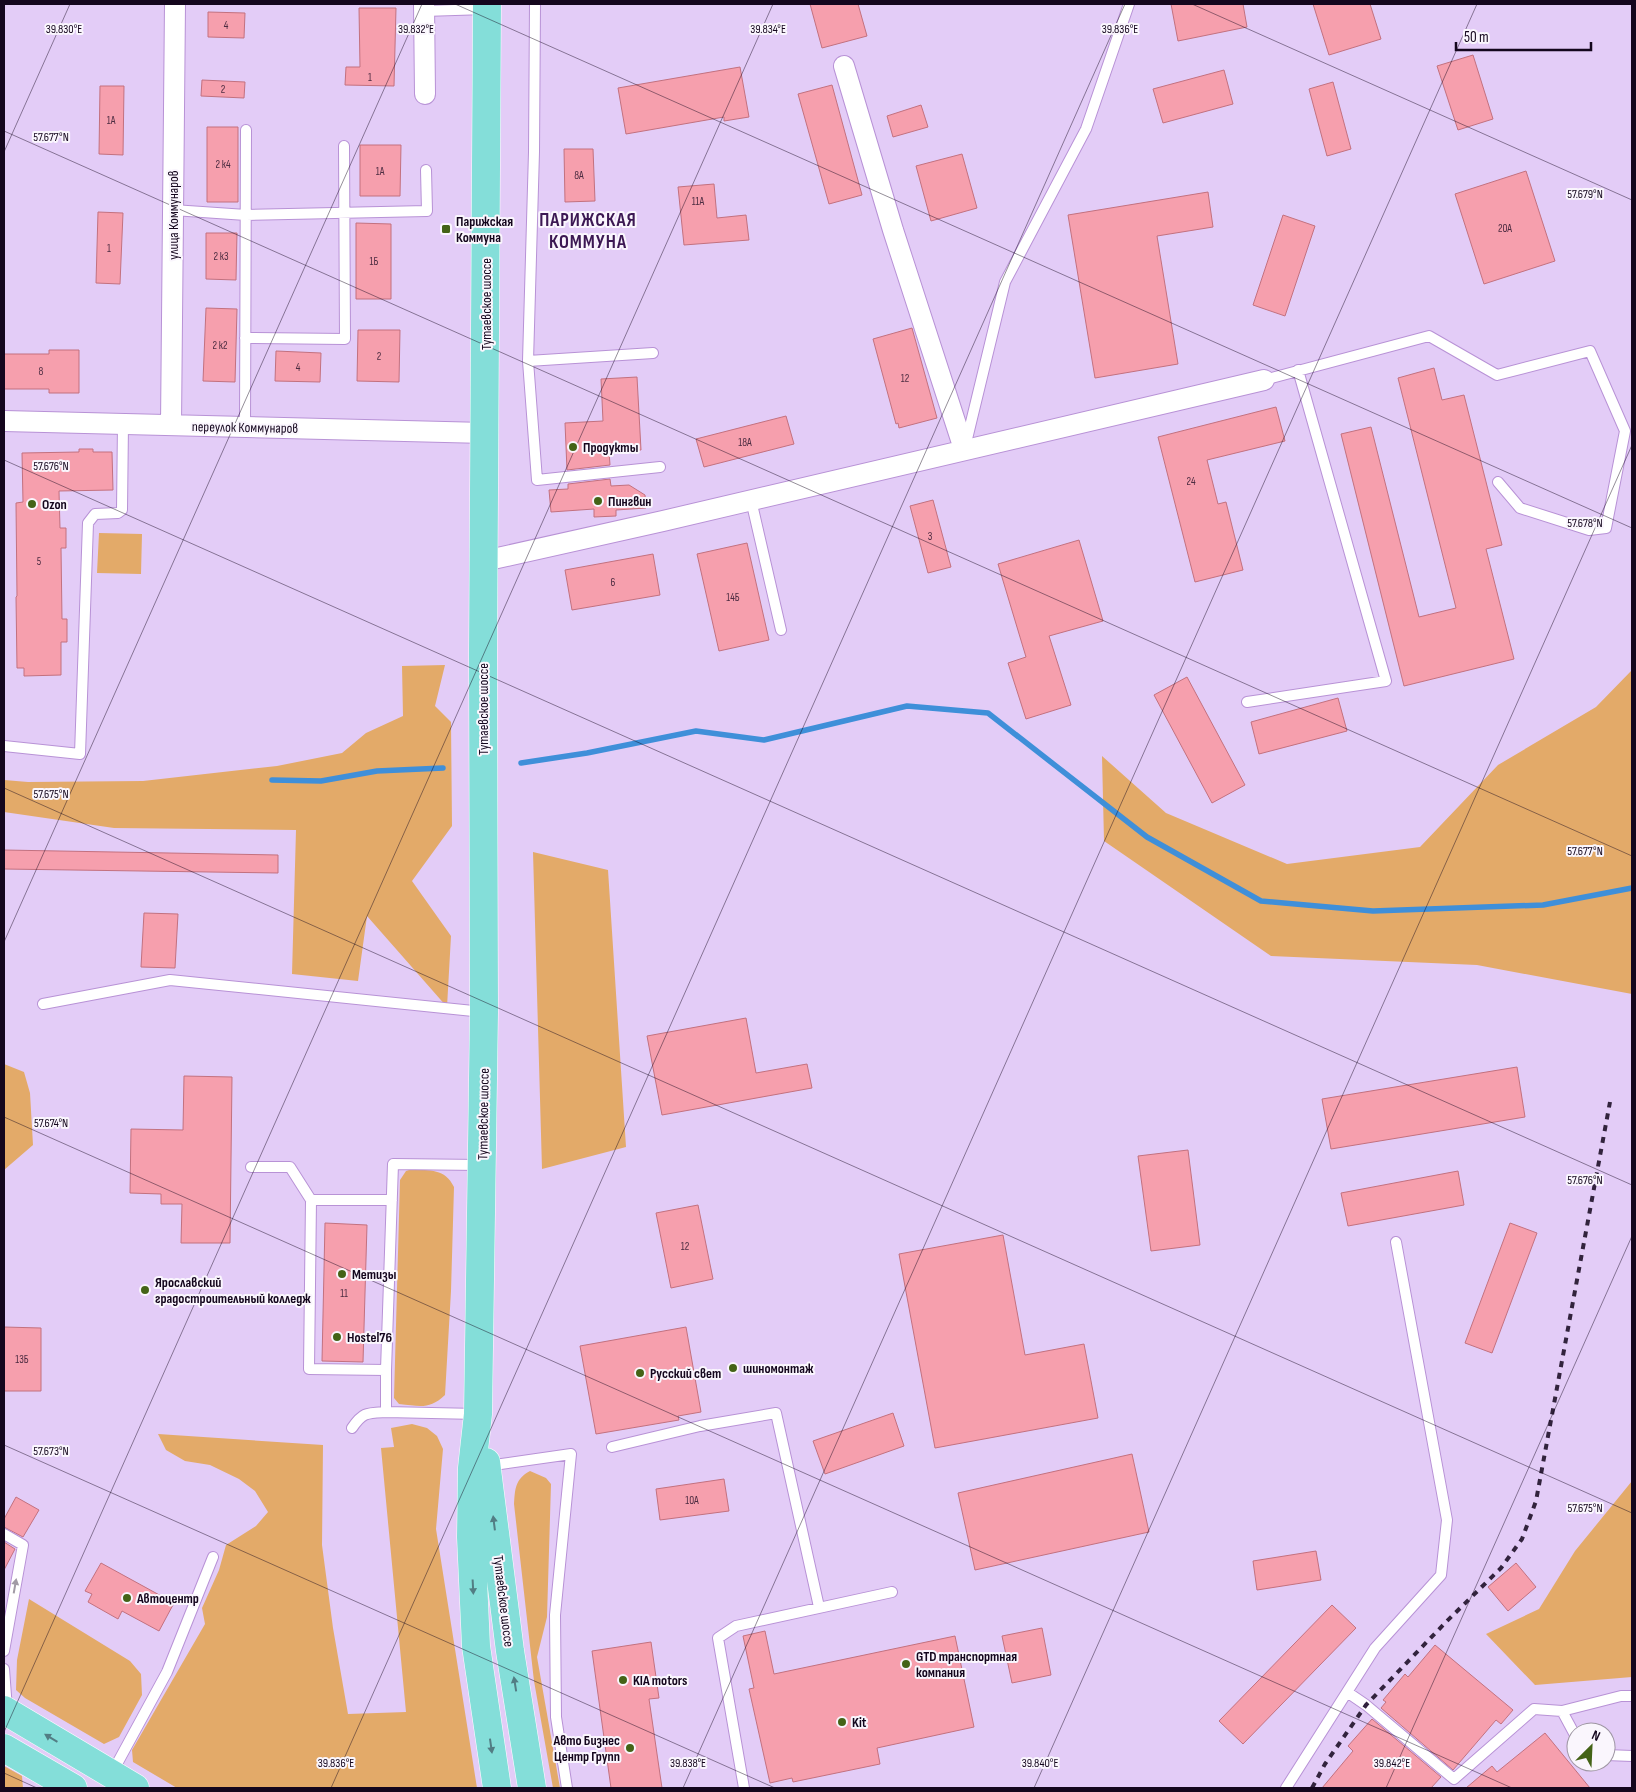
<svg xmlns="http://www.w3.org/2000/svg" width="1636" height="1792" font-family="'Sofia Sans Condensed',sans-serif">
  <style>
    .green { fill: #e3aa69 }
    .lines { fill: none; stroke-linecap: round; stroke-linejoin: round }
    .stream { stroke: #3f8fd9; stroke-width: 5.5 }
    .building { fill: #f69fad; stroke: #c3717f }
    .lane-casing { stroke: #b892d6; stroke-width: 12 }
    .street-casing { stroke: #b892d6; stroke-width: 22 }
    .primary-casing { stroke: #fff; stroke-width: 29 }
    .lane { stroke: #fff; stroke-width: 10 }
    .street { stroke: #fff; stroke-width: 20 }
    .primary { stroke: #84ded9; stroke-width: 28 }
    .rail { stroke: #32233d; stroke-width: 4; stroke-dasharray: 6 6; stroke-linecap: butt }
    .oneway { fill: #527d84 }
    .oneway2 { fill: #a19ba5 }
    .ticks { fill: none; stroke: #14061d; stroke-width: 1; stroke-opacity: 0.45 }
    .poi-dot { fill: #446317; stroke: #faf6fd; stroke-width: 2 }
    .labels { text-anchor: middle; stroke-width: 4; stroke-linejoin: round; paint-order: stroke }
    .number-label { font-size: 11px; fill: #4c2c41 }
    .street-label { font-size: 14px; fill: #14061d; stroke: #faf6fd }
    .poi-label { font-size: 14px; font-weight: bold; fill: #14061d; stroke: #faf6fd; text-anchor: start }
    .district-label { font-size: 19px; font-weight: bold; letter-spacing: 1px; fill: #3c1853; stroke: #faf6fd }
    .ticks-label { font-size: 12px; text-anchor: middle; fill: #14061d; stroke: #faf6fd; stroke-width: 4; stroke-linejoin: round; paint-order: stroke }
  </style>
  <rect width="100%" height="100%" fill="#e3ccf7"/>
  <!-- green -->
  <path class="green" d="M 99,533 L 142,534 L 141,574 L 97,573 Z
    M 445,665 L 435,706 L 451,722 L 452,826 L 412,881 L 451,936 L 447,1007 L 367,916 L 358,981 L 292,974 L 296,830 L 114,828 L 4,812 L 4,780 L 28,782 L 143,781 L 277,766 L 342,753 L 366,733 L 403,716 L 402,666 Z
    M 1632,670 L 1632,994 L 1477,965 L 1271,956 L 1104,841 L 1102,756 L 1166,813 L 1287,864 L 1420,847 L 1498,765 L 1596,707 Z
    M 533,852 L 608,870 L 626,1147 L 542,1169 Z
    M 4,1064 L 24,1072 L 30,1093 L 33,1145 L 4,1170 Z
    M 412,1169 C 430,1171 445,1168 454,1187 L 451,1291 L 445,1395 C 429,1410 420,1406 399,1404 L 394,1398 L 400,1180 L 406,1171 Z
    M 412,1424 L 427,1428 L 437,1436 L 443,1449 L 436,1529 L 477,1788 L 177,1788 L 133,1762 L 132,1750 L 205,1624 L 202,1608 L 219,1570 L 226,1545 L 256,1526 L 268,1512 L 255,1491 L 239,1479 L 210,1465 L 185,1461 L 166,1450 L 158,1434 L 323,1445 L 322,1545 L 333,1628 L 348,1714 L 406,1712 L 381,1448 L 394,1447 L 391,1428 Z
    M 530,1471 L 546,1478 L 551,1484 L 547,1617 L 537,1657 L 560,1788 L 553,1788 L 534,1681 L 514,1504 C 515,1489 515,1479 530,1471 Z
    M 1632,1481 L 1632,1677 L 1535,1685 L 1486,1634 L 1539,1609 L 1575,1551 Z
    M 29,1599 L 130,1661 L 141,1674 L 142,1695 L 119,1737 L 104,1744 L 25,1698 L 16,1690 L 17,1660 Z
    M 4,1766 L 22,1776 L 23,1788 L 4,1788 Z"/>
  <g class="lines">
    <!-- stream -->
    <path class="stream" d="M 521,763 L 587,753 L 696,731 L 764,740 L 907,706 L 988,713 L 1147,837 L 1261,901 L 1373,911 L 1543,905 L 1632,888
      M 272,780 L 321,781 L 377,771 L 443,768"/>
  </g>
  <!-- building -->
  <path class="building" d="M 810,4 L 858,4 L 867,36 L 822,48 Z
    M 1171,4 L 1243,4 L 1247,27 L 1178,41 Z
    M 1313,4 L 1370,4 L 1381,39 L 1329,55 Z
    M 359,8 L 396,8 L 394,86 L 345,85 L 346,67 L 360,67 Z
    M 208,12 L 245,13 L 244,38 L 208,37 Z
    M 1473,55 L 1493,119 L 1458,130 L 1437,66 Z
    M 740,67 L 749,117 L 724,121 L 724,117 L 626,134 L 618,88 Z
    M 1224,70 L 1233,104 L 1163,123 L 1153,89 Z
    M 202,80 L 245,82 L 244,98 L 201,96 Z
    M 1333,82 L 1351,149 L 1327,156 L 1309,89 Z
    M 832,85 L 862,195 L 829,204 L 798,94 Z
    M 100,86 L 124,86 L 123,155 L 99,154 Z
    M 921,105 L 928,127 L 893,137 L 887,116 Z
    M 207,127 L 238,127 L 238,202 L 207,202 Z
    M 360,145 L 401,145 L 400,196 L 360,196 Z
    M 564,149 L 593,149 L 595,201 L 565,202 Z
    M 962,154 L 977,208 L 931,221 L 916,166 Z
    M 1526,171 L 1555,261 L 1484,284 L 1455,194 Z
    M 714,184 L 717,218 L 746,215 L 749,240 L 684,245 L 678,187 Z
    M 1208,192 L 1213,227 L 1157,236 L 1178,364 L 1095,378 L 1068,215 Z
    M 98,212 L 123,213 L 120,284 L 96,283 Z
    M 1283,215 L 1315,226 L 1285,316 L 1253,305 Z
    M 356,223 L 391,224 L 391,299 L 356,299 Z
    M 206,233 L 237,233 L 236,280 L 206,279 Z
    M 206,308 L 237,309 L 235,382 L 203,381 Z
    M 912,328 L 937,418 L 899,428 L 898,423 L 896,424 L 873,339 Z
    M 358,330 L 400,330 L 399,382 L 357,381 Z
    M 49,350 L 79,350 L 79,393 L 49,393 L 49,389 L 4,389 L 4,354 L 49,354 Z
    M 276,351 L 321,353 L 320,382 L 275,381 Z
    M 1434,368 L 1442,400 L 1464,395 L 1502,545 L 1486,549 L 1514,659 L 1404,686 L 1341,434 L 1371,427 L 1419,617 L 1456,608 L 1398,378 Z
    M 637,377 L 641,450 L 609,451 L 610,465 L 567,470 L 565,423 L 603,421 L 601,379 Z
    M 1276,407 L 1285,441 L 1207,460 L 1218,504 L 1226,502 L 1243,570 L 1195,582 L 1158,437 Z
    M 786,416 L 794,444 L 704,467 L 696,439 Z
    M 79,449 L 93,449 L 93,452 L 112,452 L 113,490 L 59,491 L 60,528 L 66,528 L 66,548 L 61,548 L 62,619 L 67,619 L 67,642 L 61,642 L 61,675 L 24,676 L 24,668 L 17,668 L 16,597 L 17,596 L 16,503 L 23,502 L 22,453 L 79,452 Z
    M 610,479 L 611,486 L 629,485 L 645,495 L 646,508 L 616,510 L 616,516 L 594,517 L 594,509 L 551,512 L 549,490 L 568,489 L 568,484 Z
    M 933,500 L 951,567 L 928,573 L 910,506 Z
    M 1079,540 L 1103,621 L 1049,636 L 1071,705 L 1026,719 L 1008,663 L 1026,657 L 998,564 Z
    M 747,543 L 769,640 L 719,651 L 697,554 Z
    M 653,554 L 660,595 L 572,610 L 565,570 Z
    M 1187,677 L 1245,785 L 1212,803 L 1154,695 Z
    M 1338,698 L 1347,731 L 1259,754 L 1251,722 Z
    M 4,850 L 278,855 L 278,873 L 4,869 Z
    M 144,913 L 178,914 L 175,968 L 141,967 Z
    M 746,1018 L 756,1073 L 807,1064 L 812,1088 L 662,1115 L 647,1036 Z
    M 1517,1067 L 1525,1117 L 1331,1149 L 1322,1099 Z
    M 184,1076 L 232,1077 L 230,1243 L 181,1243 L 182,1204 L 161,1204 L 161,1194 L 130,1193 L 131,1129 L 183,1130 Z
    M 1188,1150 L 1200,1245 L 1151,1251 L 1138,1156 Z
    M 1458,1171 L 1464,1205 L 1348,1226 L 1341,1193 Z
    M 698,1205 L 713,1279 L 671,1288 L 656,1213 Z
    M 325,1223 L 367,1225 L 363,1362 L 322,1361 Z
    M 1510,1223 L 1537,1233 L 1492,1353 L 1465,1343 Z
    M 1003,1235 L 1025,1355 L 1084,1344 L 1098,1418 L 935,1448 L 899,1254 Z
    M 4,1327 L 41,1328 L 41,1391 L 4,1391 Z
    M 686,1327 L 701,1412 L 678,1416 L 679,1420 L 596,1434 L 580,1346 Z
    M 893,1413 L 904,1446 L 825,1474 L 813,1441 Z
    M 1132,1454 L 1149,1532 L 975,1570 L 958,1493 Z
    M 724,1479 L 729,1511 L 660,1520 L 656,1489 Z
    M 16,1497 L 39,1510 L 23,1537 L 4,1527 L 4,1519 Z
    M 4,1542 L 15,1549 L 4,1570 Z
    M 1316,1551 L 1321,1580 L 1257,1590 L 1253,1561 Z
    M 101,1563 L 174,1603 L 159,1631 L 122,1611 L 118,1619 L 88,1602 L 92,1594 L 85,1591 Z
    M 1516,1563 L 1536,1587 L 1508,1611 L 1488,1587 Z
    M 1332,1605 L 1356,1628 L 1243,1744 L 1219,1721 Z
    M 1042,1628 L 1051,1675 L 1012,1683 L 1002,1636 Z
    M 765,1631 L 774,1674 L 955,1636 L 974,1727 L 877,1748 L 880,1764 L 793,1782 L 792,1778 L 770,1783 L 749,1689 L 754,1688 L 743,1636 Z
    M 651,1642 L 659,1698 L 649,1699 L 662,1788 L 611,1788 L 592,1651 Z
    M 1435,1645 L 1513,1710 L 1501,1724 L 1496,1720 L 1453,1770 L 1381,1708 L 1386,1702 L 1383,1700 L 1405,1674 L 1408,1677 Z
    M 1372,1719 L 1441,1777 L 1431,1788 L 1322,1788 L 1353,1751 L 1348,1746 Z
    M 1545,1733 L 1590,1788 L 1466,1788 L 1492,1766 L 1497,1772 Z"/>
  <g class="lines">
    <!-- lane casing -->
    <g class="lane-casing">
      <path id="lane" d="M 535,4 L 534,152 L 528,361 L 653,353
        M 424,11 L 486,9
        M 173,210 L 246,215 L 427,211 L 426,170
        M 245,338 L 345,339 L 344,146
        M 528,361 L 537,480 L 660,467
        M 1264,380 L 1429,336 L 1497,375 L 1590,351 L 1625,431 L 1606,528 L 1589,530 L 1520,508 L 1498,482
        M 245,427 L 246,130
        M 966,443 L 1005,282 L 1086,129 L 1129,4
        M 751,500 L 781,630
        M 1247,702 L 1386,681 L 1298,370
        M 4,746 L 80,754 L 88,523 L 95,514 L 118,513 L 122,510 L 123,424
        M 43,1004 L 170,980 L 483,1012
        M 251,1167 L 290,1167 L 311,1200 L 392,1200
        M 311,1200 L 309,1369 L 386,1370 L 393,1164 L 480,1165
        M 386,1370 L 386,1412 L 477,1414
        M 352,1428 C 363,1412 367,1413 386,1412
        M 612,1447 L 700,1426 L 776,1413 L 819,1607
        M 487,1466 L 571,1454 L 555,1615 L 556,1717 L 567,1788
        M 4,1534 L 23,1545 L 4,1651
        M 4,1669 L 7,1709
        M 1347,1692 L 1366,1705 L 1454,1779 L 1534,1709 L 1562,1711 L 1621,1696 L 1632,1696
        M 1562,1711 L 1576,1737
        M 1606,1755 L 1632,1756
        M 112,1773 L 167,1672 L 213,1557
        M 744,1788 L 718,1638 L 736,1626 L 892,1592
        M 1286,1788 L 1375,1648 L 1441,1575 L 1447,1520 L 1396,1242"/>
    </g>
    <!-- street casing -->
    <g class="street-casing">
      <path id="street" d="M 424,4 L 425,94
        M 844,66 L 893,230 L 964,449
        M 4,421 L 485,433
        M 171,425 L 175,4
        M 484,561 L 663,521 L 1264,380"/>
    </g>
    <!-- primary casing -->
    <g class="primary-casing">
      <path id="primary" d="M 487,4 L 483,654 L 484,1012 L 478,1414 L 472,1468 L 471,1537 L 476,1646 L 497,1788
        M 486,1462 L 510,1651 L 532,1788
        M 4,1710 L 135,1788
        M 4,1748 L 73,1788"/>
    </g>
    <!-- lane -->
    <use href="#lane" class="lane"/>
    <!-- street -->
    <use href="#street" class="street"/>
    <!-- primary -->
    <use href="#primary" class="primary"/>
    <!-- rail -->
    <path class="rail" d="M 1312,1788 L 1325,1764 L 1366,1705 L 1447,1621 L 1501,1568 L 1522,1539 L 1536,1501 L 1610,1102"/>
  </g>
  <!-- one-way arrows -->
  <defs><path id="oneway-solid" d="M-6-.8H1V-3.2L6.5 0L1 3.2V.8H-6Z" transform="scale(1.25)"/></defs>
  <g class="oneway">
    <use href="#oneway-solid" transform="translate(494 1523) rotate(-97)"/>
    <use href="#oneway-solid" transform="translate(473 1587) rotate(87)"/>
    <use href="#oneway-solid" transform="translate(515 1684) rotate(-99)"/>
    <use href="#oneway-solid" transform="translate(51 1738) rotate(-149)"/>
    <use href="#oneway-solid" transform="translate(491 1746) rotate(82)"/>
  </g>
  <use class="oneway2" href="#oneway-solid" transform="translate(15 1586) rotate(-80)"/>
  <!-- ticks -->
  <path class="ticks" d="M 455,4 L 1632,528M 1192,4 L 1632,200M 4,131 L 1632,856M 4,152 L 70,4M 4,460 L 1632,1185M 4,788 L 1632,1513M 4,942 L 422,4M 4,1117 L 1512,1788M 4,1445 L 775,1788M 4,1732 L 773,4M 4,1773 L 37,1788M 331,1788 L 1125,4M 683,1788 L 1477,4M 1034,1788 L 1632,445M 1386,1788 L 1632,1236"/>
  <!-- markers -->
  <g class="poi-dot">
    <rect x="441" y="224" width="10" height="10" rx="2.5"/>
    <circle cx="573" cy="447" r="5"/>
    <circle cx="598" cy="501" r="5"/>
    <circle cx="32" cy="504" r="5"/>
    <circle cx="342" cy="1274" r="5"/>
    <circle cx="145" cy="1290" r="5"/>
    <circle cx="337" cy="1337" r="5"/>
    <circle cx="733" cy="1368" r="5"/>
    <circle cx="640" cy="1373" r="5"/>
    <circle cx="127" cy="1598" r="5"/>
    <circle cx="906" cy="1664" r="5"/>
    <circle cx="623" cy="1680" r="5"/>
    <circle cx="842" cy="1722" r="5"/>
    <circle cx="630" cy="1748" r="5"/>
  </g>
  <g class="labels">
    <!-- number labels -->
    <g class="number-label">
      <text x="226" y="29">4</text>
      <text x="370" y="81">1</text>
      <text x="223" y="93">2</text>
      <text x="111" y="124">1А</text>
      <text x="223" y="168">2 к4</text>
      <text x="380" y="175">1А</text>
      <text x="579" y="179">8А</text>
      <text x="698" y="205">11А</text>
      <text x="1505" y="232">20А</text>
      <text x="109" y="252">1</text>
      <text x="221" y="260">2 к3</text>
      <text x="374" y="265">1Б</text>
      <text x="220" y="349">2 к2</text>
      <text x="379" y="360">2</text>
      <text x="298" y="371">4</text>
      <text x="41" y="375">8</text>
      <text x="905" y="382">12</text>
      <text x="745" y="446">18А</text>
      <text x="1191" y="485">24</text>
      <text x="930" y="540">3</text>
      <text x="39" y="565">5</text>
      <text x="613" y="586">6</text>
      <text x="733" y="601">14Б</text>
      <text x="685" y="1250">12</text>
      <text x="344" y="1297">11</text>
      <text x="22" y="1363">13Б</text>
      <text x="692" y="1504">10А</text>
    </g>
    <!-- street labels -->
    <g class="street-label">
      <text transform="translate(173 215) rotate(-90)" y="5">улица Коммунаров</text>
      <text transform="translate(486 304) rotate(-90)" y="5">Тутаевское шоссе</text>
      <text transform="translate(245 427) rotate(1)" y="5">переулок Коммунаров</text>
      <text transform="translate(483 709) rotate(-90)" y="5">Тутаевское шоссе</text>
      <text transform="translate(483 1114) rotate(-89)" y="5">Тутаевское шоссе</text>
      <text transform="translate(504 1601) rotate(83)" y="5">Тутаевское шоссе</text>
    </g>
    <!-- poi labels -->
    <g class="poi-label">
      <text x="456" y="226">Парижская<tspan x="456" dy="16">Коммуна</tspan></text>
      <text x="583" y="452">Продукты</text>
      <text x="608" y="506">Пингвин</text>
      <text x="42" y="509">Ozon</text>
      <text x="352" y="1279">Метизы</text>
      <text x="155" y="1287">Ярославский<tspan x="155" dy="16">градостроительный колледж</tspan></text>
      <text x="347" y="1342">Hostel76</text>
      <text x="743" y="1373">шиномонтаж</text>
      <text x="650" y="1378">Русский свет</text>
      <text x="137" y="1603">Автоцентр</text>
      <text x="916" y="1661">GTD транспортная<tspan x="916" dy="16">компания</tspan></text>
      <text x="633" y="1685">KIA motors</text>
      <text x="852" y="1727">Kit</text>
      <text x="620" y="1745" text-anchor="end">Авто Бизнес<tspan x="620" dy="16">Центр Групп</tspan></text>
    </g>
    <!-- district labels -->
    <g class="district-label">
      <text x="588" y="226">ПАРИЖСКАЯ<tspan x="588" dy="22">КОММУНА</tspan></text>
    </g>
  </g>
  <g class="ticks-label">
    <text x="64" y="33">39.830°E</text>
    <text x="416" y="33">39.832°E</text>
    <text x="768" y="33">39.834°E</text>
    <text x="1120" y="33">39.836°E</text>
    <text x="51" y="141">57.677°N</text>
    <text x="1585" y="198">57.679°N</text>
    <text x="51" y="470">57.676°N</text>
    <text x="1585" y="527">57.678°N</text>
    <text x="51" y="798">57.675°N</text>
    <text x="1585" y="855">57.677°N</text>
    <text x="51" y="1127">57.674°N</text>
    <text x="1585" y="1184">57.676°N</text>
    <text x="51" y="1455">57.673°N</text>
    <text x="1585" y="1512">57.675°N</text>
    <text x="336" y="1767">39.836°E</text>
    <text x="688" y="1767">39.838°E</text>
    <text x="1040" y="1767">39.840°E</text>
    <text x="1392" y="1767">39.842°E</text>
  </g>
  <!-- border -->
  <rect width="1636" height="1792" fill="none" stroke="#14061d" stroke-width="10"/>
  <!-- north arrow -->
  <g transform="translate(1591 1747) rotate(24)"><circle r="24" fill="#faf6fd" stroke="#9e96a3"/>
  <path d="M0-4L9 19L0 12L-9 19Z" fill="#446317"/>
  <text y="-8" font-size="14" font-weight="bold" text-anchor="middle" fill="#14061d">N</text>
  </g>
  <!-- scale -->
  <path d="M1456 42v8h135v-8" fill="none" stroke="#14061d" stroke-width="2.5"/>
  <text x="1464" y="42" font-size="15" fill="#14061d" stroke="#faf6fd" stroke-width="4" paint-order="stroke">50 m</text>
</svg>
